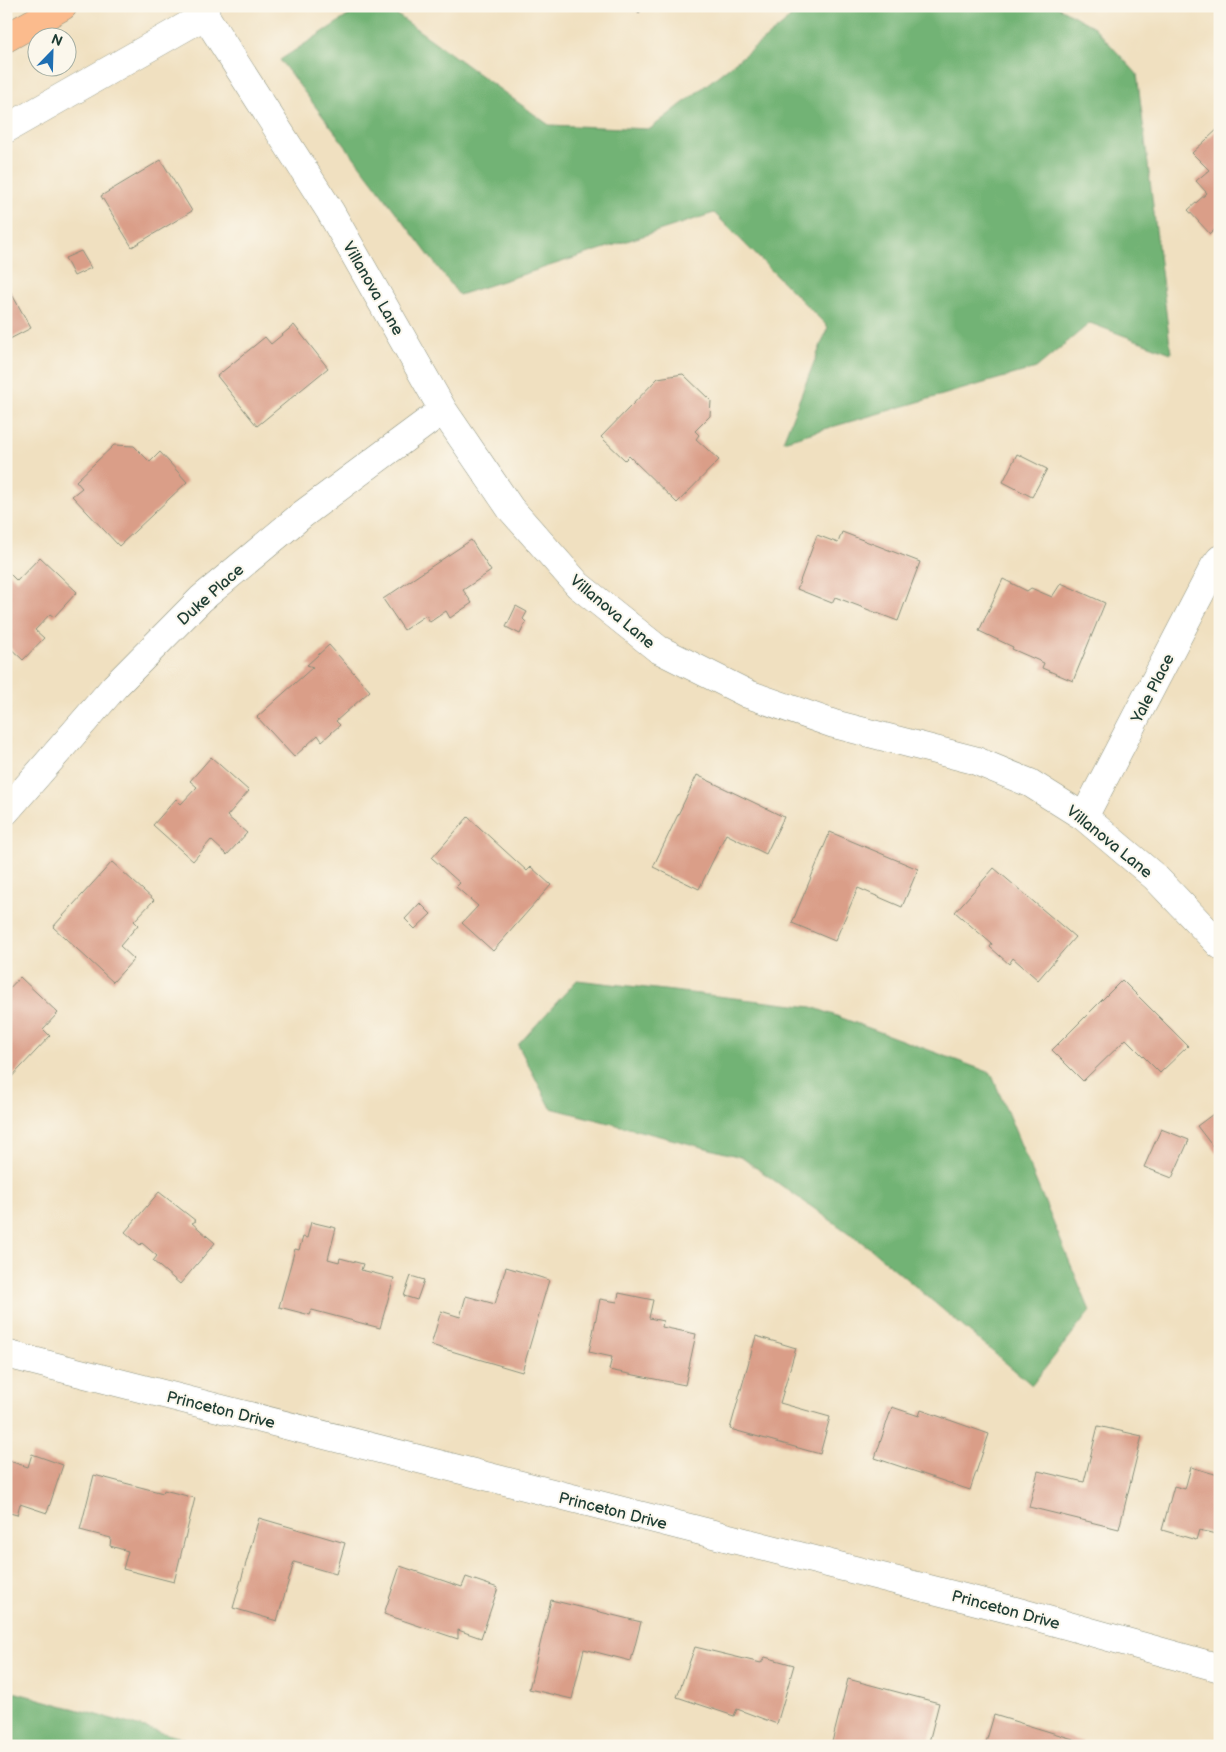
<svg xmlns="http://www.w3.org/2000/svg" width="1226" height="1752" font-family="'Balsamiq Sans',sans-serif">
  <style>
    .forest { fill: #72b375; stroke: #487854 }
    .building { fill: #da9e88 }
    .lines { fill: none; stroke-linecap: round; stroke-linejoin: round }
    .street-casing { stroke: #888e7a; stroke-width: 29 }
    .primary-casing { stroke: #888e7a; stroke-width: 29 }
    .street { stroke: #fff; stroke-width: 28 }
    .primary { stroke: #fbbb8d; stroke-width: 28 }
    .labels { text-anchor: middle; stroke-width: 4; stroke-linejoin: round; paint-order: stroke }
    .street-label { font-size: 16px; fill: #1f3d34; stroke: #fbf7ec }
  </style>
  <rect width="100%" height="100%" fill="#fbf7ec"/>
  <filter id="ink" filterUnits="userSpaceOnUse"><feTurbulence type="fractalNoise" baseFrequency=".02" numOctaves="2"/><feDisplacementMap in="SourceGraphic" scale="10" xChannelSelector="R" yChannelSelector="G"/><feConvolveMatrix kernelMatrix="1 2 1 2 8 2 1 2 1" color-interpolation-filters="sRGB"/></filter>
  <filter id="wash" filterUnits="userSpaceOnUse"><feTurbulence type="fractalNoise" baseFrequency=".0096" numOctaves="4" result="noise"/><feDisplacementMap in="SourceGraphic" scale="20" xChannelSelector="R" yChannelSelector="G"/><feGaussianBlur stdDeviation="1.12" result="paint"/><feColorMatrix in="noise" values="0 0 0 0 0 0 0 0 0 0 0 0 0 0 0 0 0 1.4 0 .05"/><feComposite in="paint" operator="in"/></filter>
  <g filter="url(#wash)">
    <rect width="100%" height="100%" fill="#f0e0c0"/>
    <!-- forest -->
    <path class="forest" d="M 363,6 L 385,6 L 549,125 L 650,129 L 784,24 L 799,6 L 1056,6 L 1094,27 L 1137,74 L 1171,353 L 1090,323 L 1036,368 L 783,441 L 828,327 L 714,213 L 459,295 L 280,60 Z
      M 577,980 L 812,1007 L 991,1073 L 1090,1311 L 1032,1385 L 870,1248 L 741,1157 L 551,1108 L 518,1045 Z
      M 6,1690 L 211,1746 L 6,1746 Z"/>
    <g id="blocks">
      <!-- building -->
      <path class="building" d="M 632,6 L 645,6 L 639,13 Z
        M 1220,127 L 1220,225 L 1210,234 L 1188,210 L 1207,193 L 1196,181 L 1209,170 L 1192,153 Z
        M 161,160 L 192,211 L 132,247 L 101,196 Z
        M 81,251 L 91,268 L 74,276 L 65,258 Z
        M 6,284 L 31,328 L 6,341 Z
        M 294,325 L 328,368 L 257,426 L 217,376 L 265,337 L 271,344 Z
        M 683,374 L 711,401 L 710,416 L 695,431 L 699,435 L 696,439 L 719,460 L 677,503 L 629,456 L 625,460 L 601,437 L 658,378 Z
        M 114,445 L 134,446 L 150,462 L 160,452 L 187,482 L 119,546 L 72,496 L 82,488 L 76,481 Z
        M 1017,454 L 1047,469 L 1032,497 L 1003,482 Z
        M 842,532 L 920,562 L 898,621 L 835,597 L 832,603 L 797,589 L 817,535 L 838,543 Z
        M 471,540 L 491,571 L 463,590 L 472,603 L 450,618 L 446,611 L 430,622 L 426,615 L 404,630 L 383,599 Z
        M 40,557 L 77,592 L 54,617 L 50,614 L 35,630 L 44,638 L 23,660 L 6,644 L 6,570 L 17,581 Z
        M 1003,579 L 1027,591 L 1031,588 L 1052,597 L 1061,583 L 1105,603 L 1073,681 L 1042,668 L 1044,663 L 1012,649 L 1013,647 L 979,631 Z
        M 516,606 L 527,612 L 523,619 L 526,622 L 520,634 L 506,627 Z
        M 329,645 L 370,691 L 336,721 L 340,725 L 322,741 L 318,735 L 294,757 L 257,717 L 313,667 L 307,665 Z
        M 211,757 L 249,791 L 227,816 L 247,833 L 227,855 L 211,840 L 193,861 L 153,825 L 176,799 L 181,804 L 197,787 L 190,781 Z
        M 697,775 L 784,817 L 766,854 L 726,834 L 699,889 L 653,867 Z
        M 468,817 L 527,871 L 531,867 L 551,885 L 493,951 L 462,923 L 478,906 L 456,887 L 460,883 L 432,858 Z
        M 830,832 L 918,869 L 902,907 L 858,888 L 835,941 L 792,923 Z
        M 112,862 L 154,900 L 134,921 L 138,925 L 120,946 L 134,959 L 113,982 L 53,927 Z
        M 994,868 L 1075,937 L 1038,980 L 1013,958 L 1009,964 L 990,947 L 992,944 L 955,912 Z
        M 420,903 L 431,914 L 415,929 L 405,919 Z
        M 20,977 L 58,1013 L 43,1029 L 50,1036 L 6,1083 L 6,992 Z
        M 1122,980 L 1188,1046 L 1160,1073 L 1126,1039 L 1083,1081 L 1052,1050 Z
        M 1220,1109 L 1220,1156 L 1197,1126 Z
        M 1161,1129 L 1189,1140 L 1172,1178 L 1144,1167 Z
        M 159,1192 L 196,1221 L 192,1223 L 215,1243 L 180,1284 L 153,1261 L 157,1256 L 142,1243 L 140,1245 L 125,1232 Z
        M 311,1222 L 336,1228 L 328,1259 L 339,1262 L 340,1258 L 363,1264 L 361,1270 L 394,1278 L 380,1328 L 312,1310 L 310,1315 L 279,1307 L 295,1249 L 299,1250 L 303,1237 L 307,1238 Z
        M 506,1267 L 549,1280 L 522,1372 L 431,1345 L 441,1311 L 460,1317 L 466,1296 L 495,1304 Z
        M 411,1276 L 424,1280 L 417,1300 L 404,1296 Z
        M 619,1293 L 653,1300 L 649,1318 L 663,1321 L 662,1327 L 696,1334 L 685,1385 L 609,1370 L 612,1357 L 589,1352 L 600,1299 L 617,1302 Z
        M 756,1336 L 796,1348 L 780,1403 L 830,1417 L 820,1454 L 730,1429 Z
        M 892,1407 L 919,1416 L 921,1410 L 989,1434 L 970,1490 L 875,1458 Z
        M 1098,1426 L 1142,1436 L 1119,1529 L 1029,1507 L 1038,1471 L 1084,1482 Z
        M 32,1454 L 63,1465 L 47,1513 L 20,1504 L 17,1515 L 6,1512 L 6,1460 L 28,1467 Z
        M 1191,1467 L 1218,1475 L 1220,1469 L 1220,1535 L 1199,1530 L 1196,1540 L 1162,1530 L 1174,1486 L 1185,1489 Z
        M 94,1475 L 163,1493 L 164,1490 L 195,1498 L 174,1582 L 123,1569 L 128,1551 L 110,1546 L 111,1538 L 80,1530 Z
        M 259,1518 L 345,1543 L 336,1574 L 294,1562 L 277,1621 L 233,1608 Z
        M 400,1566 L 462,1587 L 466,1577 L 498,1588 L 481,1638 L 458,1630 L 458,1639 L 384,1614 Z
        M 551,1600 L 641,1622 L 631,1661 L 584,1649 L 572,1699 L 529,1689 Z
        M 695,1647 L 761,1663 L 765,1657 L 794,1665 L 777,1724 L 737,1709 L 734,1716 L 677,1697 Z
        M 848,1679 L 939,1703 L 928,1746 L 831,1746 Z
        M 994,1715 L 1083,1742 L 1082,1746 L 985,1746 Z"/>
    </g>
  </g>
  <g filter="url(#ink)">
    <use href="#blocks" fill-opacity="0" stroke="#888e7a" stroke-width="1"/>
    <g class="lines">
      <!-- street casing -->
      <g class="street-casing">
        <path id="street" d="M 199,6 L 330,211 L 443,410 L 510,508 L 578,585 L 658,649 L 748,694 L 834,724 L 974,760 L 1030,783 L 1084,817 L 1155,877 L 1220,945
          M 6,129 L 206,15
          M 6,811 L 115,686 L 201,599 L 303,514 L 443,410
          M 1084,817 L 1214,567 L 1220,559
          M 6,1354 L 1008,1609 L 1220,1668"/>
      </g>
      <!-- primary casing -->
      <g class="primary-casing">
        <path id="primary" d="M 6,38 L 63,6"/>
      </g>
      <!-- street -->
      <use href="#street" class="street"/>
      <!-- primary -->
      <use href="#primary" class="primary"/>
    </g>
  </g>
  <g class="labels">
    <!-- street labels -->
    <g class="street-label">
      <text transform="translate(374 288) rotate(60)" y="6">Villanova Lane</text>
      <text transform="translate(210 594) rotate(-42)" y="6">Duke Place</text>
      <text transform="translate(613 611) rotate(40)" y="6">Villanova Lane</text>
      <text transform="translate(1152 688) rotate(-63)" y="6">Yale Place</text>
      <text transform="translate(1110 841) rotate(39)" y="6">Villanova Lane</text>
      <text transform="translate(221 1409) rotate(14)" y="6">Princeton Drive</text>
      <text transform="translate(613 1510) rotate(14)" y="6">Princeton Drive</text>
      <text transform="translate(1006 1609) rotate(15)" y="6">Princeton Drive</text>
    </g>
  </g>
  <!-- margin -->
  <rect width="1226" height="1752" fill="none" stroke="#fbf7ec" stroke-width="25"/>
  <!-- north arrow -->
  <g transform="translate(52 52) rotate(23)"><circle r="24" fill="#fbf7ec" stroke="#a3ada2"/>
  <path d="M0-4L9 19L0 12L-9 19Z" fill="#1f6fb2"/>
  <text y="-8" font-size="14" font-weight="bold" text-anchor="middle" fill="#1f3d34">N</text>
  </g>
</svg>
